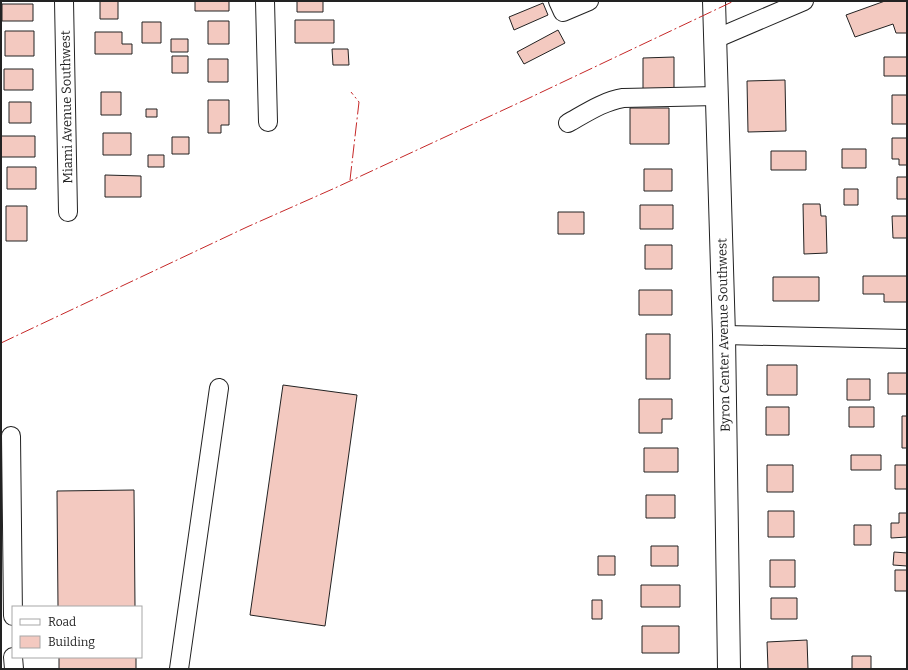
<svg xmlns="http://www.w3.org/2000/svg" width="908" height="670" font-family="Bitter,serif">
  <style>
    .building { fill: #f3c9c0; stroke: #222 }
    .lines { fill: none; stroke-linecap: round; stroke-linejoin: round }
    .minor-casing { stroke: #222; stroke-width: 20 }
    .major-casing { stroke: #222; stroke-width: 24 }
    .minor { stroke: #fff; stroke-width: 18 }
    .major { stroke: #fff; stroke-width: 22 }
    .power { stroke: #c62828; stroke-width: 1; stroke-dasharray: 14 3 2 3; stroke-linecap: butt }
    .labels { text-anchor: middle; stroke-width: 3; stroke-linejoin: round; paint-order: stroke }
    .street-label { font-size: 13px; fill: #222; stroke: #fff }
  </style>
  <rect width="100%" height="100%" fill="#fff"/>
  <!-- building -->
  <path class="building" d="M 100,1 L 118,1 L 118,19 L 100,19 Z
    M 195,1 L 229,1 L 229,11 L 195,11 Z
    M 297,1 L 323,1 L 323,12 L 297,12 Z
    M 885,1 L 907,1 L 907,33 L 896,33 L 893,24 L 855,37 L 846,15 Z
    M 543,3 L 548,15 L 514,30 L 509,17 Z
    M 2,4 L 33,4 L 33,21 L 2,21 Z
    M 295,20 L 334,20 L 334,43 L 295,43 Z
    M 208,21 L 229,21 L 229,44 L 208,44 Z
    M 142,22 L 161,22 L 161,43 L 142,43 Z
    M 558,30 L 565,43 L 524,64 L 517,52 Z
    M 5,31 L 34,31 L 34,56 L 5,56 Z
    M 95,32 L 122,32 L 122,44 L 132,44 L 132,54 L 95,54 Z
    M 171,39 L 188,39 L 188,52 L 171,52 Z
    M 332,49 L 348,49 L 349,65 L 333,65 Z
    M 172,56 L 188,56 L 188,73 L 172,73 Z
    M 674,57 L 674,91 L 643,91 L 643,58 Z
    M 884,57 L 907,57 L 907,76 L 884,76 Z
    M 208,59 L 228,59 L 228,82 L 208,82 Z
    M 4,69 L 33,69 L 33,90 L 4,90 Z
    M 785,80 L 786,131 L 748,132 L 747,81 Z
    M 101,92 L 121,92 L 121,115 L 101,115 Z
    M 892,95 L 907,95 L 907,124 L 892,124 Z
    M 208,100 L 229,100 L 229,125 L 221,125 L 221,133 L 208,133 Z
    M 9,102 L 31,102 L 31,123 L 9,123 Z
    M 630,108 L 669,108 L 669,144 L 630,144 Z
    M 146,109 L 157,109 L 157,117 L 146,117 Z
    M 103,133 L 131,133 L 131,155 L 103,155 Z
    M 1,136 L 35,136 L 35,157 L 1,157 Z
    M 172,137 L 189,137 L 189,154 L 172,154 Z
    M 892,138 L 907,138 L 907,165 L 899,165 L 899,159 L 892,159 Z
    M 842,149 L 866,149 L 866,168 L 842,168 Z
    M 771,151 L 806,151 L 806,170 L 771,170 Z
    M 148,155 L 164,155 L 164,167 L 148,167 Z
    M 7,167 L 36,167 L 36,189 L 7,189 Z
    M 644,169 L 672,169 L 672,191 L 644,191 Z
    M 105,175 L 141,176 L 141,197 L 105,197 Z
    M 897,177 L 907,177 L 907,199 L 897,199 Z
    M 844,189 L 858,189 L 858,205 L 844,205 Z
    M 803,204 L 820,204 L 821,216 L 826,216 L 827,253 L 804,254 Z
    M 640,205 L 673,205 L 673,229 L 640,229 Z
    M 6,206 L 27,206 L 27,241 L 6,241 Z
    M 558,212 L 584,212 L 584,234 L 558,234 Z
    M 892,216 L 907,216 L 907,238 L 893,238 Z
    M 645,245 L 672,245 L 672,269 L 645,269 Z
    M 863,276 L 907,276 L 907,302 L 884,302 L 884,294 L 863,294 Z
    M 773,277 L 819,277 L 819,301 L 773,301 Z
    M 639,290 L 672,290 L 672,315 L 639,315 Z
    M 646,334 L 670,334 L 670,379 L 646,379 Z
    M 767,365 L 797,365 L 797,395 L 767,395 Z
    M 888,373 L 907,373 L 907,394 L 888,394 Z
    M 847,379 L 870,379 L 870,400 L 847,400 Z
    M 283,385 L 357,395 L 325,626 L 250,615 Z
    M 639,399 L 672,399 L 672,419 L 662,419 L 662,433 L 639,433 Z
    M 766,407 L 789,407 L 789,435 L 766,435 Z
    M 849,407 L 874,407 L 874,427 L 849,427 Z
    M 902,416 L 907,416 L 907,448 L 902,448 Z
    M 644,448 L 678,448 L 678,472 L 644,472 Z
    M 851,455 L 881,455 L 881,470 L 851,470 Z
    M 767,465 L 793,465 L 793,492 L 767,492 Z
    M 895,465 L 907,465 L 907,489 L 895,489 Z
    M 134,490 L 135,607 L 58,607 L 57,491 Z
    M 646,495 L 675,495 L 675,518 L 646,518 Z
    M 768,511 L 794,511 L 794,537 L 768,537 Z
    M 899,513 L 907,513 L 907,537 L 891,538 L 891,523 L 899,523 Z
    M 854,525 L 871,525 L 871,545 L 854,545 Z
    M 651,546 L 678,546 L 678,566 L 651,566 Z
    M 894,552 L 907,553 L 907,566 L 893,565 Z
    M 598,556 L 615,556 L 615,575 L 598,575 Z
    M 770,560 L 795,560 L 795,587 L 770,587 Z
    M 895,570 L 907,570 L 907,591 L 895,591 Z
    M 641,585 L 680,585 L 680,607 L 641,607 Z
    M 771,598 L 797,598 L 797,619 L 771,619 Z
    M 592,600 L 602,600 L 602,619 L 592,619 Z
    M 642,626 L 679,626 L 679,653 L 642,653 Z
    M 807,640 L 808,669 L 768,669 L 767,642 Z
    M 852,656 L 871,656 L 871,669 L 852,669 Z
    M 59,657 L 136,657 L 136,669 L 59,669 Z"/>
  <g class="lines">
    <!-- minor casing -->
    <g class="minor-casing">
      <path id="minor" d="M 64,1 L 68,212
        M 265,1 L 268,122
        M 558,1 L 563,12 L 589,1
        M 715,39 L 804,1
        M 568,123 C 586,113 604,101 623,98 L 717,96
        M 724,335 L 907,339
        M 11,436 L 13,616
        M 13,657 L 14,669
        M 179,669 L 219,388"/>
    </g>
    <!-- major casing -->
    <g class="major-casing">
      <path id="major" d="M 714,1 L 724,335 L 729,669"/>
    </g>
    <!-- minor -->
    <use href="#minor" class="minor"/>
    <!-- major -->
    <use href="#major" class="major"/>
    <!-- power -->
    <path class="power" d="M 350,180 L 359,102 L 351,92
      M 1,343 L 247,227 L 335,188 L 527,99 L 734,1"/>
  </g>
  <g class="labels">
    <!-- street labels -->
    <g class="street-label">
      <text transform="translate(66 107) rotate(-91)" y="5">Miami Avenue Southwest</text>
      <text transform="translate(723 335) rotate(-91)" y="5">Byron Center Avenue Southwest</text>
    </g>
  </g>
  <!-- border -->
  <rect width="908" height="670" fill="none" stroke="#222222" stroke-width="4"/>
  <!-- legend -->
  <rect x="12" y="606" width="130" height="52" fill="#ffffff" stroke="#a7a7a7"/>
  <rect x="20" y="619" width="20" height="6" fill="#ffffff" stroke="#a7a7a7"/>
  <text x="48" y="626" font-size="12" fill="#222222">Road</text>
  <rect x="20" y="636" width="20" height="12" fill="#f3c9c0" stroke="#a7a7a7"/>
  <text x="48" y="646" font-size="12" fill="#222222">Building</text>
</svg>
